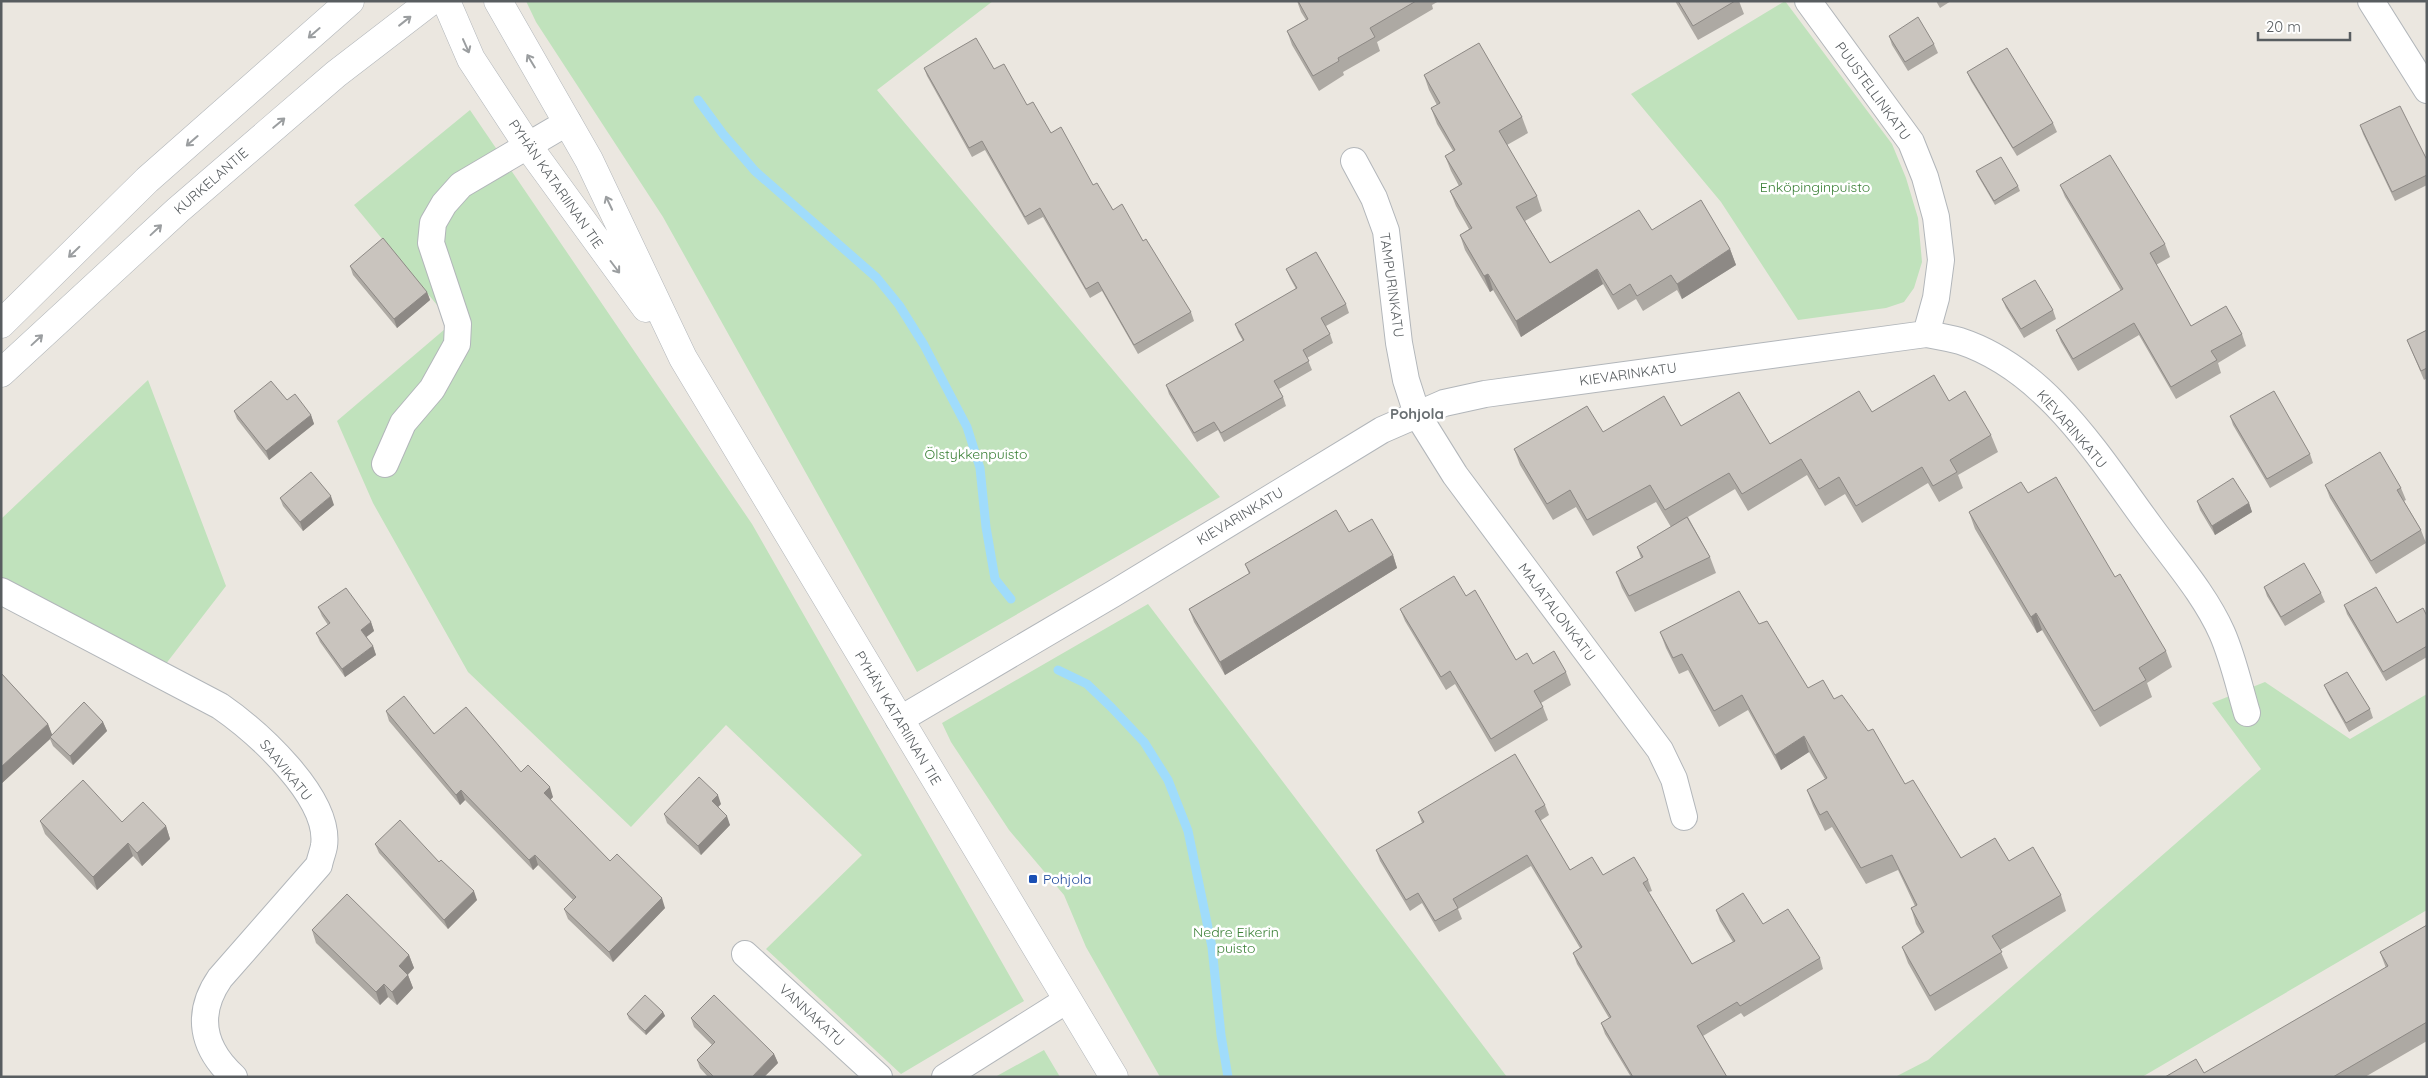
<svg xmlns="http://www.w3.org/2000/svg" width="2428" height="1078" font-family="Quicksand,sans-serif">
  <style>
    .green { fill: #c0e2bc }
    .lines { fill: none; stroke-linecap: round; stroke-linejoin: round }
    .stream { stroke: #a0dcfb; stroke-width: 9 }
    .minor-casing { stroke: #b2b6ba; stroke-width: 28 }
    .tertiary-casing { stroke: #b2b6ba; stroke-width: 29 }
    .minor { stroke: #fff; stroke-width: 26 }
    .tertiary { stroke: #fff; stroke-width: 28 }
    .wall { fill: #ada9a3 }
    .shaded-wall { fill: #8d8985 }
    .building { fill: #c9c4be; stroke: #8d8985 }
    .oneway { stroke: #9b9ea0 }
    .transit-dot { fill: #1a4fb4; stroke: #fff; stroke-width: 2 }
    .labels { text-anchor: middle; stroke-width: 5; stroke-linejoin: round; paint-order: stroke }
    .street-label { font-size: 14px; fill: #585d60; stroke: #fff }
    .park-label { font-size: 14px; fill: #3b8037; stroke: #fff }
    .transit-label { font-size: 14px; fill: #164399; stroke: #fff; text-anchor: start }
    .neighbourhood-label { font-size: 15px; font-weight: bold; fill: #696f72; stroke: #fff }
  </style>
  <rect width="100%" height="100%" fill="#ebe7e0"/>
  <!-- green -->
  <path class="green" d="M 526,1 L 993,1 L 877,90 L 1220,497 L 917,672 L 663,217 L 536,22 Z
    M 1785,1 L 1892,144 L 1906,178 L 1918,218 L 1922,262 L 1914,288 L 1904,302 L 1886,308 L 1798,320 L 1721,202 L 1631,94 Z
    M 470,110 L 752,524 L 1024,1001 L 901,1074 L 766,949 L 862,855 L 726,725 L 631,827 L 468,672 L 373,503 L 337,421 L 452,323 L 354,205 Z
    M 148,380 L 226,586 L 165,665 L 1,582 L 1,519 Z
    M 1148,604 L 1507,1077 L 1160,1077 L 1086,947 L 1064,895 L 1009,830 L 951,742 L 942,723 Z
    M 2265,682 L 2350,739 L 2427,694 L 2427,910 L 2142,1077 L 1895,1077 L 1928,1060 L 2261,769 L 2212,703 Z
    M 1044,1050 L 1060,1077 L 995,1077 Z"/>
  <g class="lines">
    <!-- stream -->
    <path class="stream" d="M 698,100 L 723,134 L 755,171 L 877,278 L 899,305 L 924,345 L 967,427 L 980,468 L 986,527 L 995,579 L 1011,599
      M 1058,670 L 1087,684 L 1112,708 L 1144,742 L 1168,780 L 1188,831 L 1212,947 L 1221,1035 L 1228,1077"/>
    <!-- minor casing -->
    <g class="minor-casing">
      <path id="minor" d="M 1808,1 L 1911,142 L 1925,177 L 1936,217 L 1941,260 L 1936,298 L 1926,334
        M 2371,1 L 2427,90
        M 1354,161 L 1374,198 L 1386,231 L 1399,343 L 1406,380 L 1417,414 L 1455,475 L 1660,750 L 1674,779 L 1684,817
        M 385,464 L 403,423 L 432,389 L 457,344 L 458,324 L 431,243 L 433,223 L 444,204 L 461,185 L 568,122
        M 1,591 L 220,706 C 256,731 331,797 324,846 C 323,852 320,859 319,865 L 220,978 C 195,1014 202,1048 234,1077
        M 899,720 L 1113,594 L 1382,430 L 1444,403 L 1485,394 L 1926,334 C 1937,336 1949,338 1960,341 C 2048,370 2100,459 2152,529 C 2176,562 2205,595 2222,633 C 2233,658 2239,686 2247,713
        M 745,954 L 879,1077
        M 945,1077 L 1067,1000"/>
    </g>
    <!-- tertiary casing -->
    <g class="tertiary-casing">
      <path id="tertiary" d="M 446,1 L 471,59 L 528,146 L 646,308
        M 498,1 L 589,160 L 683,358 L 1114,1077
        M 1,324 L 147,180 L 350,1
        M 1,373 L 178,210 L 336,74 L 431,1"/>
    </g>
    <!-- minor -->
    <use href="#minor" class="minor"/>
    <!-- tertiary -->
    <use href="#tertiary" class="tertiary"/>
  </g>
  <!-- wall -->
  <path class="wall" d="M 1297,1 L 1439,1 L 1432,5 L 1433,9 L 1377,42 L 1380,51 L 1343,72 L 1344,75 L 1319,91 L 1292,45 L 1287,31 L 1306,20 L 1301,12 Z
    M 1675,1 L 1739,1 L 1744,14 L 1698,40 Z
    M 1936,1 L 1951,1 L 1940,8 Z
    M 1889,36 L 1934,44 L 1938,53 L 1908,71 L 1892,45 Z
    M 924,68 L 994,69 L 1051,133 L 1113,210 L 1143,241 L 1191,312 L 1194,321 L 1138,354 L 1102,291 L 1090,298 L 1043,217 L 1028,225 L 985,150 L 972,157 L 927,76 Z
    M 1967,72 L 2053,123 L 2057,132 L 2017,156 L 1971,81 Z
    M 1424,75 L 1522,117 L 1528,133 L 1507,145 L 1537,196 L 1542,211 L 1525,221 L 1550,263 L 1652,230 L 1730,249 L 1736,265 L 1682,299 L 1677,290 L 1643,311 L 1636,299 L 1618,310 L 1603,284 L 1521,337 L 1493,290 L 1490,292 L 1465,250 L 1460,235 L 1469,229 L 1456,206 L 1450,191 L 1459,186 L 1451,171 L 1445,156 L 1453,151 L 1437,124 L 1431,108 L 1437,105 L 1429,90 Z
    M 2360,125 L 2427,160 L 2427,185 L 2395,201 L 2363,134 Z
    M 1976,171 L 2018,186 L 2020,191 L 1995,205 L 1978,176 Z
    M 2060,185 L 2165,244 L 2170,257 L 2156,265 L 2191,326 L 2242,334 L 2246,346 L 2218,363 L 2221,373 L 2176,399 L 2139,335 L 2078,371 L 2061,342 L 2056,330 L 2121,291 L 2065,197 Z
    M 350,266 L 427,292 L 430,300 L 397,328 L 353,275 Z
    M 1286,269 L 1346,304 L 1349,313 L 1326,326 L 1330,334 L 1333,343 L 1307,358 L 1312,370 L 1279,389 L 1283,397 L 1286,406 L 1224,442 L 1218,430 L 1197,442 L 1169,394 L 1166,385 L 1243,341 L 1238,332 L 1235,324 L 1296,289 L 1290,278 Z
    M 2002,299 L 2053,310 L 2056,319 L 2024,338 L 2006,308 Z
    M 2427,330 L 2427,378 L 2424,380 L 2407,340 Z
    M 287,400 L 311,415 L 314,424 L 269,460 L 237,419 L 234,411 Z
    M 1949,401 L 1991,435 L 1998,452 L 1958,475 L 1963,488 L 1939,502 L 1928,483 L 1862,523 L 1845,494 L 1825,506 L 1807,475 L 1748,511 L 1735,489 L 1688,517 L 1710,557 L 1716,573 L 1635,612 L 1622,588 L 1616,572 L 1641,558 L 1637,547 L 1671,527 L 1656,502 L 1593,536 L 1576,507 L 1553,520 L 1520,465 L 1514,449 L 1603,432 L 1681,426 L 1770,444 L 1872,412 Z
    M 2230,416 L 2310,454 L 2313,463 L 2270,488 L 2233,425 Z
    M 2325,485 L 2401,488 L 2406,500 L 2404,501 L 2421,530 L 2426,543 L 2376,574 L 2330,498 Z
    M 2028,493 L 2115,577 L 2166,651 L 2172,667 L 2147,683 L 2152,697 L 2100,727 L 2042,630 L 2037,633 L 1975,529 L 1969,512 Z
    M 280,498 L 334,505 L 303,531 L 283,506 Z
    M 2197,501 L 2249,503 L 2252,512 L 2215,535 L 2200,510 Z
    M 1349,532 L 1393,555 L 1397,568 L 1225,675 L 1194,622 L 1189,609 L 1249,574 L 1245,564 Z
    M 2264,587 L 2321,593 L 2325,602 L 2285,626 L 2267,596 Z
    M 1466,596 L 1516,660 L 1566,672 L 1571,685 L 1541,703 L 1543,707 L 1548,720 L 1495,752 L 1455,684 L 1446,690 L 1405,621 L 1400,609 Z
    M 2344,605 L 2397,623 L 2427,616 L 2427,657 L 2386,681 L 2347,614 Z
    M 318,607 L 371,622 L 374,631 L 366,637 L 373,646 L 376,655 L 345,677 L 320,642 L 316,633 L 328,625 L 322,616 Z
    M 1759,624 L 1808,688 L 1834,699 L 1905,784 L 1961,858 L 2009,861 L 2061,895 L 2066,911 L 2000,950 L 2008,968 L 1935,1011 L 1908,963 L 1902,947 L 1921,933 L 1916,924 L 1911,908 L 1915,906 L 1898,870 L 1866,884 L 1832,827 L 1825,831 L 1813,806 L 1807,790 L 1825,779 L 1809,752 L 1781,770 L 1748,710 L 1719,727 L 1688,670 L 1679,674 L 1666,648 L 1660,632 Z
    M 1,673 L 48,724 L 52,735 L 103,722 L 107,731 L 73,765 L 53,746 L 50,739 L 1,784 Z
    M 2324,685 L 2370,709 L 2373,718 L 2349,732 L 2328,694 Z
    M 386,711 L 521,772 L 553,797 L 550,800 L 610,861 L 665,908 L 613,962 L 568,919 L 564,909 L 573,900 L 538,865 L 533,870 L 465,800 L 460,805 L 389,721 Z
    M 721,804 L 718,807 L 730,825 L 701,855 L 667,823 L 664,814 Z
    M 1545,805 L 1549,815 L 1540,821 L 1570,870 L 1603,875 L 1648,880 L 1652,891 L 1649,892 L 1692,964 L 1733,942 L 1720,921 L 1716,910 L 1763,924 L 1820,958 L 1823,969 L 1744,1017 L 1741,1013 L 1703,1036 L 1727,1077 L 1631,1077 L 1605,1034 L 1601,1023 L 1609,1018 L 1577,964 L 1573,953 L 1580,948 L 1531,866 L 1458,909 L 1462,919 L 1439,932 L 1422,903 L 1410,911 L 1380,861 L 1376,850 L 1422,823 L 1418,812 Z
    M 40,821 L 122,822 L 166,826 L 170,839 L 142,866 L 133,856 L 97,890 L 45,834 Z
    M 375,844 L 439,862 L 477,900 L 448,929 L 379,853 Z
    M 2427,925 L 2427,1041 L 2365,1077 L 2165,1077 L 2204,1073 L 2386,968 L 2380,952 Z
    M 312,930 L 409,955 L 414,968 L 408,975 L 413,988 L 397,1005 L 388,997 L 380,1005 L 316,943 Z
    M 663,1012 L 665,1016 L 646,1035 L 629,1019 L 627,1014 Z
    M 691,1018 L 774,1054 L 778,1063 L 764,1077 L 708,1077 L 700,1068 L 697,1060 L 712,1045 L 694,1027 Z"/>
  <!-- shaded-wall -->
  <path class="shaded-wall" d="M 1730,249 L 1736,265 L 1682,299 L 1677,284 Z
    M 1597,269 L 1603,284 L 1521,337 L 1516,321 Z
    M 1488,274 L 1493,290 L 1490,292 L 1484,276 Z
    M 427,292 L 430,300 L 397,328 L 394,319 Z
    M 311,415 L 314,424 L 269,460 L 266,451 Z
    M 331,496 L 334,505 L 303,531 L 300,522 Z
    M 2249,503 L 2252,512 L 2215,535 L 2212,526 Z
    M 1393,555 L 1397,568 L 1225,675 L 1220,662 Z
    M 2036,613 L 2042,630 L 2037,633 L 2031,617 Z
    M 371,622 L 374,631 L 364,639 L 361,630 Z
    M 373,646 L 376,655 L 345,677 L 342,669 Z
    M 103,722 L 107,731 L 73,765 L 70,756 Z
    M 48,724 L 53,737 L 50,737 L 50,739 L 1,784 L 1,767 Z
    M 1804,736 L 1809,752 L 1781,770 L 1775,755 Z
    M 550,787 L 553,797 L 547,803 L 544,793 Z
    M 461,790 L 465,800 L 460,805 L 456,795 Z
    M 718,795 L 721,804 L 715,810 L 712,801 Z
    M 727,816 L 730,825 L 701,855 L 698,846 Z
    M 166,826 L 170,839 L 142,866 L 137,853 Z
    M 128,843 L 133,856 L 97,890 L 93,877 Z
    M 535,855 L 538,865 L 533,870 L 529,860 Z
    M 474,891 L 477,900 L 448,929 L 444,920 Z
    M 662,898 L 665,908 L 613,962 L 609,952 Z
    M 409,955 L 414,968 L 403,979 L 399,966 Z
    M 408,975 L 413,988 L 397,1005 L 392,992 Z
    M 384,984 L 388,997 L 380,1005 L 376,992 Z
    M 663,1012 L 665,1016 L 646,1035 L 645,1031 Z
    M 774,1054 L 778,1063 L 764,1077 L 752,1077 Z"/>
  <!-- building -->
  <path class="building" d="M 1298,1 L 1416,1 L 1370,28 L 1375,37 L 1338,58 L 1339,61 L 1313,76 L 1287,31 L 1308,19 Z
    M 1678,1 L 1735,1 L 1693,26 Z
    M 1918,17 L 1934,44 L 1905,62 L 1889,36 Z
    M 976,38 L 994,69 L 1004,64 L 1027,105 L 1033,102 L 1051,133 L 1061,127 L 1093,185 L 1097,183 L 1113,210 L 1122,204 L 1143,241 L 1146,239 L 1191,312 L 1134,345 L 1098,282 L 1086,289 L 1040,208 L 1025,217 L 982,141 L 969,148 L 924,68 Z
    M 1479,43 L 1522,117 L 1499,131 L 1537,196 L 1516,207 L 1550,263 L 1639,210 L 1652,230 L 1701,200 L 1730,249 L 1677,284 L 1671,275 L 1637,296 L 1630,284 L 1613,295 L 1597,269 L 1516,321 L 1488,274 L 1484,276 L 1460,235 L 1472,228 L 1450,191 L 1462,184 L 1445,156 L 1455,150 L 1431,108 L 1440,103 L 1424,75 Z
    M 2007,48 L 2053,123 L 2013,148 L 1967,72 Z
    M 2400,106 L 2427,160 L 2427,175 L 2392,192 L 2360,125 Z
    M 2110,155 L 2165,244 L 2150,253 L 2191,326 L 2226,306 L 2242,334 L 2211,351 L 2217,360 L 2171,387 L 2134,323 L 2073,359 L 2056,330 L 2123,289 L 2060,185 Z
    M 2001,157 L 2018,186 L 1994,201 L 1976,171 Z
    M 383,238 L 427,292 L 394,319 L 350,266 Z
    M 1316,252 L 1346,304 L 1321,318 L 1330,334 L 1303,350 L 1309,361 L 1274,381 L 1283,397 L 1221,433 L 1214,422 L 1194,433 L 1166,385 L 1244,340 L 1235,324 L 1297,288 L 1286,269 Z
    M 2035,280 L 2053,310 L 2021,329 L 2002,299 Z
    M 2427,330 L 2427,368 L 2421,371 L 2407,340 Z
    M 1934,375 L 1949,401 L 1965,391 L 1991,435 L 1950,460 L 1957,472 L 1933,486 L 1922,467 L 1856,506 L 1839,477 L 1819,489 L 1801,459 L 1742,494 L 1729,473 L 1665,510 L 1650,485 L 1587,520 L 1570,490 L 1547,504 L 1514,449 L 1587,406 L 1603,432 L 1664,396 L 1681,426 L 1739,392 L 1770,444 L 1859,391 L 1872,412 Z
    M 271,381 L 287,400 L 295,394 L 311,415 L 266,451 L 234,411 Z
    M 2274,391 L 2310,454 L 2267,479 L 2230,416 Z
    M 2380,452 L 2401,488 L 2397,490 L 2421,530 L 2371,561 L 2325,485 Z
    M 311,472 L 331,496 L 300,522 L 280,498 Z
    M 2056,477 L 2115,577 L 2120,574 L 2166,651 L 2139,668 L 2146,680 L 2094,711 L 2036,613 L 2031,617 L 1969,512 L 2021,482 L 2028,493 Z
    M 2233,478 L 2249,503 L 2212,526 L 2197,501 Z
    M 1336,510 L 1349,532 L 1372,519 L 1393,555 L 1220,662 L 1189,609 L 1250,573 L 1245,564 Z
    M 1687,517 L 1710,557 L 1629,596 L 1616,572 L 1643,557 L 1637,547 Z
    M 2304,563 L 2321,593 L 2281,617 L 2264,587 Z
    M 1454,576 L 1466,596 L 1475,590 L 1516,660 L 1527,653 L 1533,664 L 1554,651 L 1566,672 L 1534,691 L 1543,707 L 1491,739 L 1450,671 L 1441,677 L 1400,609 Z
    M 2376,587 L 2397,623 L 2423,608 L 2427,616 L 2427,646 L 2383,672 L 2344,605 Z
    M 346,588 L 371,622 L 361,630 L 373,646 L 342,669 L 316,633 L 330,623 L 318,607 Z
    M 1739,591 L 1759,624 L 1767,621 L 1808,688 L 1823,680 L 1834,699 L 1842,695 L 1868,731 L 1873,729 L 1905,784 L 1913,780 L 1961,858 L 1995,838 L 2009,861 L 2033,847 L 2061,895 L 1992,936 L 2002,952 L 1930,996 L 1902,947 L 1924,932 L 1911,908 L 1917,905 L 1892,855 L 1861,868 L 1827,811 L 1820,815 L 1807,790 L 1827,778 L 1804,736 L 1775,755 L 1742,695 L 1714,711 L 1682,654 L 1673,658 L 1660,632 Z
    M 2347,672 L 2370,709 L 2346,723 L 2324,685 Z
    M 1,673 L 48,724 L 1,767 Z
    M 404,696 L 434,734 L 466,707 L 521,772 L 528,765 L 550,787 L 544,793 L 610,861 L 617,854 L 662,898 L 609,952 L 564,909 L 576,897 L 535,855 L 529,860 L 461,790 L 456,795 L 386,711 Z
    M 84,702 L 103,722 L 70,756 L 50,737 Z
    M 1515,754 L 1545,805 L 1535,811 L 1570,870 L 1592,857 L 1603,875 L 1634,857 L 1648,880 L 1643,883 L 1692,964 L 1735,941 L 1716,910 L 1743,893 L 1763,924 L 1788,909 L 1820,958 L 1740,1006 L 1737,1002 L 1697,1026 L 1727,1077 L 1633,1077 L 1601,1023 L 1611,1017 L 1573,953 L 1582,947 L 1527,855 L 1453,899 L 1458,908 L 1435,921 L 1418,893 L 1406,900 L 1376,850 L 1424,822 L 1418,812 Z
    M 699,777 L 718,795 L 712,801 L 727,816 L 698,846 L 664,814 Z
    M 83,780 L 122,822 L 143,802 L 166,826 L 137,853 L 128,843 L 93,877 L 40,821 Z
    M 400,820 L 439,862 L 441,860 L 474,891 L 444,920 L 375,844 Z
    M 347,894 L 409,955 L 399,966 L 408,975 L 392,992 L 384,984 L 376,992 L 312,930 Z
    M 2427,925 L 2427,1022 L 2333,1077 L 2165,1077 L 2196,1059 L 2204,1073 L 2388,966 L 2380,952 Z
    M 645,995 L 663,1012 L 645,1031 L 627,1014 Z
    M 714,995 L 774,1054 L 752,1077 L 714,1077 L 697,1060 L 715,1042 L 691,1018 Z"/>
  <!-- one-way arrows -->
  <defs><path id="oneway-shaft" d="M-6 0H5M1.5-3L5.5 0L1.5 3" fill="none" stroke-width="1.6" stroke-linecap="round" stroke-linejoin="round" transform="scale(1.25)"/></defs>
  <g class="oneway">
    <use href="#oneway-shaft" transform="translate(405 21) rotate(-38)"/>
    <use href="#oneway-shaft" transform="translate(314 33) rotate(139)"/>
    <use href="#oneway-shaft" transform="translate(466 46) rotate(66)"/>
    <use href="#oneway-shaft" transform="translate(531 61) rotate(-121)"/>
    <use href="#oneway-shaft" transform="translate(279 123) rotate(-40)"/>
    <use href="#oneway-shaft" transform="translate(192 141) rotate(139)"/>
    <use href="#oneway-shaft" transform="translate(609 203) rotate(-115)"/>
    <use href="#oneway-shaft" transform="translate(156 230) rotate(-43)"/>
    <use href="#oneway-shaft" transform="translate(74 252) rotate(136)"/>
    <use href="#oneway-shaft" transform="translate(615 267) rotate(53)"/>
    <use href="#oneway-shaft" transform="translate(37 340) rotate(-43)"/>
  </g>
  <!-- markers -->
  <rect class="transit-dot" x="1028" y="874" width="10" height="10" rx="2.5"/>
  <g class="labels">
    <!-- street labels -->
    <g class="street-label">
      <text transform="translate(1873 91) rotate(54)" y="5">PUUSTELLINKATU</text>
      <text transform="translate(211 181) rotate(-41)" y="5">KURKELANTIE</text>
      <text transform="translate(556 184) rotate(55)" y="5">PYHÄN KATARIINAN TIE</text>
      <text transform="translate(1392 285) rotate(82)" y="5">TAMPURINKATU</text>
      <text transform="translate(1628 374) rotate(-8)" y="5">KIEVARINKATU</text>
      <text transform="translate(2072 429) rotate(49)" y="5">KIEVARINKATU</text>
      <text transform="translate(1240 516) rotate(-31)" y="5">KIEVARINKATU</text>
      <text transform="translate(1557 612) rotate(53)" y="5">MAJATALONKATU</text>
      <text transform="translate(898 718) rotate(59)" y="5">PYHÄN KATARIINAN TIE</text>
      <text transform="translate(286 770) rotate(51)" y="5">SAAVIKATU</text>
      <text transform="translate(812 1015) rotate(43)" y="5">VANNAKATU</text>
    </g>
    <!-- park labels -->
    <g class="park-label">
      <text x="1815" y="192">Enköpinginpuisto</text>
      <text x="976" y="459">Ölstykkenpuisto</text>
      <text x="1236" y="937">Nedre Eikerin<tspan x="1236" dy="16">puisto</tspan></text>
    </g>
    <!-- transit labels -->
    <g class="transit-label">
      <text x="1043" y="884">Pohjola</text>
    </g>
    <!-- neighbourhood labels -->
    <g class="neighbourhood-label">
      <text x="1417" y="419">Pohjola</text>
    </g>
  </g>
  <!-- border -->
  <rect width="2428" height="1078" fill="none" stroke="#585d60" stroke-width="5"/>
  <!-- scale -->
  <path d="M2258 32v8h92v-8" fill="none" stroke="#585d60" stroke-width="2.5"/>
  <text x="2266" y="32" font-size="15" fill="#585d60" stroke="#ffffff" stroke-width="4" paint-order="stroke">20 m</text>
</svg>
